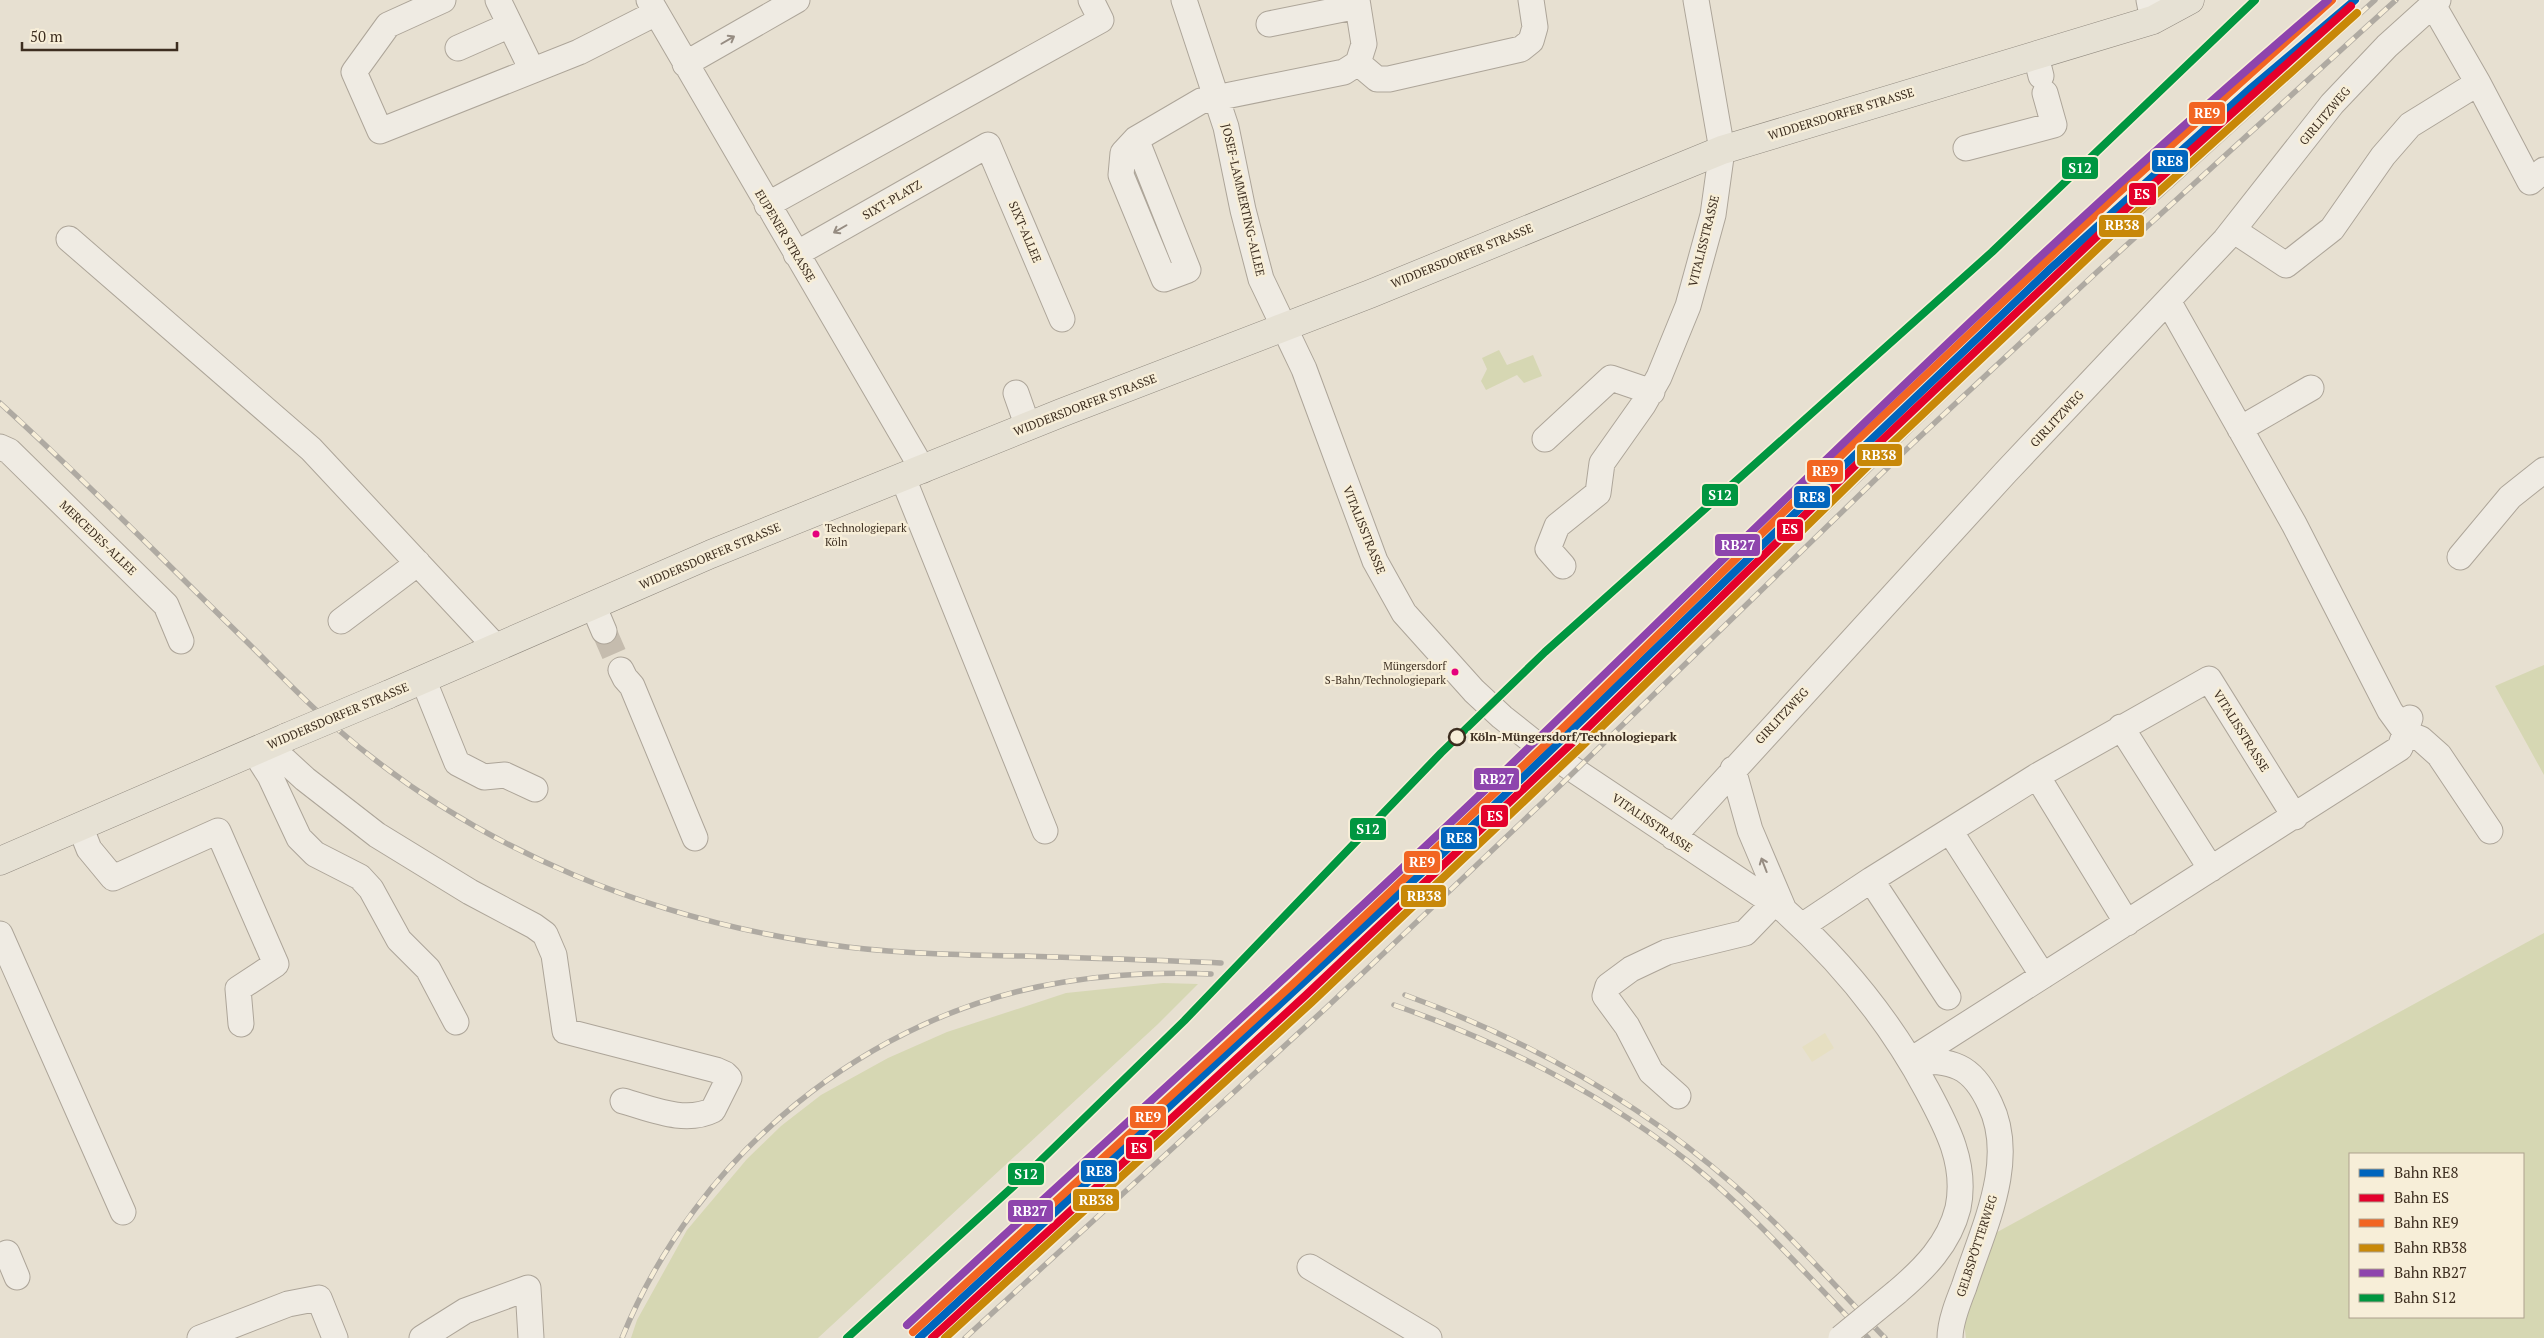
<svg xmlns="http://www.w3.org/2000/svg" width="2544" height="1338" font-family="'PT Serif',serif">
  <style>
    .farmland { fill: #e6dfc2 }
    .green { fill: #d6d7b3; fill-rule: evenodd }
    .lines { fill: none; stroke-linecap: round; stroke-linejoin: round }
    .minor-tunnel { stroke: #c5bcae; stroke-width: 25; stroke-dasharray: 25 12; stroke-linecap: butt }
    .minor-casing { stroke: #ada599; stroke-width: 27 }
    .major-casing { stroke: #928b80; stroke-width: 29 }
    .minor { stroke: #efebe3; stroke-width: 25 }
    .major { stroke: #e6e1d4; stroke-width: 28 }
    .rail-casing { stroke: #afaaa2; stroke-width: 5.5 }
    .rail { stroke: #f7eed8; stroke-width: 4; stroke-dasharray: 11; stroke-linecap: butt }
    .minor-bridge-casing { stroke: #ada599; stroke-width: 27; stroke-linecap: butt }
    .major-bridge-casing { stroke: #928b80; stroke-width: 29; stroke-linecap: butt }
    .minor-bridge { stroke: #efebe3; stroke-width: 25 }
    .major-bridge { stroke: #e6e1d4; stroke-width: 28 }
    .rail-1-casing { stroke: #f7eed8; stroke-width: 11 }
    .rail-2-casing { stroke: #f7eed8; stroke-width: 11 }
    .rail-3-casing { stroke: #f7eed8; stroke-width: 11 }
    .rail-4-casing { stroke: #f7eed8; stroke-width: 11 }
    .rail-5-casing { stroke: #f7eed8; stroke-width: 11 }
    .rail-6-casing { stroke: #f7eed8; stroke-width: 11 }
    .rail-1 { stroke: #0065bd; stroke-width: 8 }
    .rail-2 { stroke: #e4002b; stroke-width: 8 }
    .rail-3 { stroke: #f26522; stroke-width: 8 }
    .rail-4 { stroke: #c88808; stroke-width: 8 }
    .rail-5 { stroke: #8e44ad; stroke-width: 8 }
    .rail-6 { stroke: #009640; stroke-width: 8 }
    .oneway { stroke: #968c82 }
    .bus-dot { fill: #e5007d; stroke: #f7eed8; stroke-width: 2 }
    .stop-dot { fill: #f7eed8; stroke: #3d2e20; stroke-width: 2.5 }
    .labels { text-anchor: middle; stroke-width: 5; stroke-linejoin: round; paint-order: stroke }
    .bus-label { font-size: 11px; fill: #3d2e20; stroke: #f7eed8; text-anchor: start }
    .street-label { font-size: 12px; fill: #3d2e20; stroke: #f7eed8 }
    .stop-label { font-size: 12px; font-weight: bold; fill: #3d2e20; stroke: #f7eed8; text-anchor: start }
    .line-badge { stroke: #f7eed8; stroke-width: 2 }
    .badge-label { font-size: 14px; text-anchor: middle; font-weight: bold; fill: #fff }
  </style>
  <rect width="100%" height="100%" fill="#e7e0d1"/>
  <!-- farmland -->
  <path class="farmland" d="M 1825,1033 L 1834,1048 L 1812,1062 L 1802,1047 Z"/>
  <!-- green -->
  <path class="green" d="M 1499,350 L 1507,365 L 1533,355 L 1542,376 L 1524,383 L 1517,375 L 1486,390 L 1481,381 L 1487,369 L 1482,358 Z
    M 2544,665 L 2544,775 L 2495,686 Z
    M 2544,933 L 2544,1338 L 1966,1338 L 1964,1323 L 1990,1236 ZM 2350,1154 L 2523,1154 L 2523,1317 L 2350,1317 Z
    M 1163,983 L 1198,984 L 1158,1024 L 818,1338 L 631,1338 L 637,1320 L 687,1230 L 747,1159 L 781,1126 L 821,1095 L 888,1058 L 947,1032 L 1066,993 Z"/>
  <g class="lines">
    <!-- minor-tunnel -->
    <path class="minor-tunnel" d="M 604,631 L 621,670"/>
    <!-- minor casing -->
    <g class="minor-casing">
      <path id="minor" d="M 443,0 L 388,25 L 354,72 L 380,131 L 579,52 L 656,13
        M 498,0 L 532,70
        M 649,0 L 923,470
        M 1184,0 L 1226,127 L 1243,210 L 1261,279 L 1304,369 L 1375,561 L 1404,613 L 1474,691 L 1502,717 L 1541,748 L 1784,910 C 1842,962 1890,1021 1927,1090 C 1947,1127 1967,1164 1958,1208 C 1949,1244 1924,1269 1897,1292
        M 2149,0 L 2153,20
        M 1269,24 L 1358,6
        M 458,48 L 510,25
        M 2036,56 L 2041,76
        M 1358,63 L 1377,79 L 1389,79 L 1521,49 L 1531,41 L 1535,27 L 1531,0
        M 685,64 L 797,0
        M 2478,83 L 2530,182 L 2544,170
        M 1136,139 L 1188,270 L 1164,279 L 1121,175 L 1123,153 L 1136,139 L 1201,101 L 1344,72 L 1358,63 L 1364,44 L 1357,0
        M 1966,148 L 2054,125 L 2045,93
        M 767,205 L 1101,20 L 1091,0
        M 2233,230 L 2286,265 L 2332,229 L 2383,156 L 2410,125 L 2478,83 L 2433,5
        M 69,239 L 311,449 L 496,647
        M 796,254 L 988,145 L 1062,319
        M 2168,301 L 2294,524 L 2390,711 L 2406,733 L 2421,739 L 2439,755 L 2490,831
        M 1016,393 L 1028,427
        M 2240,429 L 2311,388
        M 1545,439 L 1611,378 L 1652,392
        M 0,447 L 9,451 L 166,605 L 181,641
        M 903,478 L 1045,831
        M 2460,557 L 2510,497 L 2544,470
        M 1563,566 L 1548,549 L 1557,526 L 1598,493 L 1602,463 L 1643,405 L 1659,377 L 1688,306 L 1713,215 L 1722,150 L 1696,0
        M 593,605 L 604,631
        M 341,621 L 418,563
        M 621,670 L 625,678 L 632,686 L 695,838
        M 423,679 L 457,763 L 484,777 L 505,775 L 535,789
        M 2121,727 L 2211,869
        M 268,745 L 305,779 L 377,835 L 470,892 L 534,926 L 545,934 L 554,955 L 565,1031 L 716,1070 L 725,1074 L 729,1078 L 713,1110 C 685,1124 652,1109 623,1101
        M 254,751 L 270,776 L 299,838 L 315,854 L 360,877 L 371,889 L 399,940 L 428,969 L 456,1022
        M 1733,769 L 1750,830 L 1784,910
        M 2037,776 L 2127,923
        M 80,826 L 89,849 L 113,878 L 218,831 L 276,964 L 238,989 L 241,1024
        M 1950,831 L 2043,976
        M 1673,837 L 2005,473 L 2225,240 L 2332,104 L 2387,46 L 2438,0
        M 1802,926 L 1871,880
        M 0,934 L 123,1212
        M 1948,997 L 1871,880 L 2037,776 L 2209,679 L 2295,817
        M 1911,1060 L 2400,748 L 2410,718
        M 1911,1060 C 1953,1062 1971,1063 1990,1104 C 2018,1161 1982,1231 1964,1287 C 1958,1302 1950,1322 1950,1338
        M 1678,1096 L 1651,1072 L 1627,1026 L 1605,996 L 1608,986 L 1631,969 L 1667,952 L 1745,933 L 1774,903
        M 7,1253 L 17,1277
        M 1310,1267 L 1429,1338
        M 200,1338 L 288,1304 L 319,1298 L 335,1338
        M 422,1338 L 465,1311 L 528,1288 L 531,1338"/>
    </g>
    <!-- major casing -->
    <g class="major-casing">
      <path id="major" d="M 387,695 L 711,554 L 1061,413 L 1370,294 L 1722,150 L 2153,20 L 2190,0
        M 0,861 L 287,737"/>
    </g>
    <!-- minor -->
    <use href="#minor" class="minor"/>
    <!-- major -->
    <use href="#major" class="major"/>
    <!-- rail casing -->
    <g class="rail-casing">
      <path id="rail" d="M 0,403 C 84,479 163,560 244,639 C 274,668 303,700 335,727 C 478,852 660,924 847,947 C 906,954 965,955 1023,956 C 1089,958 1155,960 1221,963
        M 1405,995 C 1526,1039 1637,1100 1734,1185 C 1788,1232 1836,1287 1885,1338
        M 1394,1005 C 1500,1042 1602,1093 1690,1163 C 1755,1215 1810,1279 1868,1338
        M 622,1338 C 696,1155 868,1013 1064,982 C 1113,974 1162,972 1211,974
        M 947,1338 L 1316,1000 L 2072,275 L 2375,0
        M 965,1338 L 1326,1008 L 1542,803 L 1912,444 L 2097,272 L 2396,0"/>
    </g>
    <!-- rail -->
    <use href="#rail" class="rail"/>
    <!-- minor-bridge casing -->
    <g class="minor-bridge-casing">
      <path id="minor-bridge" d="M 1841,1338 L 1897,1292"/>
    </g>
    <!-- major-bridge casing -->
    <g class="major-bridge-casing">
      <path id="major-bridge" d="M 287,737 L 387,695"/>
    </g>
    <!-- minor-bridge -->
    <use href="#minor-bridge" class="minor-bridge"/>
    <!-- major-bridge -->
    <use href="#major-bridge" class="major-bridge"/>
    <!-- rail-1 casing -->
    <g class="rail-1-casing">
      <path id="rail-1" d="M 919,1338 L 1483,816 L 1854,456 L 2050,269 L 2251,88 L 2355,0"/>
    </g>
    <!-- rail-2 casing -->
    <g class="rail-2-casing">
      <path id="rail-2" d="M 932,1338 L 1306,995 L 1573,742 L 1861,460 L 2127,208 L 2351,6"/>
    </g>
    <!-- rail-3 casing -->
    <g class="rail-3-casing">
      <path id="rail-3" d="M 913,1332 L 1294,983 L 1561,730 L 1849,448 L 2115,196 L 2332,0"/>
    </g>
    <!-- rail-4 casing -->
    <g class="rail-4-casing">
      <path id="rail-4" d="M 945,1338 L 1312,1002 L 1579,749 L 1867,467 L 2133,215 L 2357,13"/>
    </g>
    <!-- rail-5 casing -->
    <g class="rail-5-casing">
      <path id="rail-5" d="M 907,1325 C 1100,1146 1297,970 1487,788 C 1764,521 2035,249 2328,0"/>
    </g>
    <!-- rail-6 casing -->
    <g class="rail-6-casing">
      <path id="rail-6" d="M 847,1338 L 1029,1172 L 1184,1021 L 1441,753 L 1545,652 L 1992,252 L 2255,0"/>
    </g>
    <!-- rail-1 -->
    <use href="#rail-1" class="rail-1"/>
    <!-- rail-2 -->
    <use href="#rail-2" class="rail-2"/>
    <!-- rail-3 -->
    <use href="#rail-3" class="rail-3"/>
    <!-- rail-4 -->
    <use href="#rail-4" class="rail-4"/>
    <!-- rail-5 -->
    <use href="#rail-5" class="rail-5"/>
    <!-- rail-6 -->
    <use href="#rail-6" class="rail-6"/>
  </g>
  <!-- one-way arrows -->
  <defs><path id="oneway-shaft" d="M-6 0H5M1.5-3L5.5 0L1.5 3" fill="none" stroke-width="1.6" stroke-linecap="round" stroke-linejoin="round" transform="scale(1.25)"/></defs>
  <g class="oneway">
    <use href="#oneway-shaft" transform="translate(728 40) rotate(-30)"/>
    <use href="#oneway-shaft" transform="translate(840 229) rotate(150)"/>
    <use href="#oneway-shaft" transform="translate(1764 865) rotate(-111)"/>
  </g>
  <!-- markers -->
  <g class="bus-dot">
    <circle cx="816" cy="534" r="4.5"/>
    <circle cx="1455" cy="672" r="4.5"/>
  </g>
  <circle class="stop-dot" cx="1457" cy="737" r="8"/>
  <g class="labels">
    <!-- bus labels -->
    <g class="bus-label">
      <text x="825" y="532">Technologiepark<tspan x="825" dy="14">Köln</tspan></text>
      <text x="1446" y="670" text-anchor="end">Müngersdorf<tspan x="1446" dy="14">S-Bahn/Technologiepark</tspan></text>
    </g>
    <!-- street labels -->
    <g class="street-label">
      <text transform="translate(1841 114) rotate(-17)" y="4">WIDDERSDORFER STRASSE</text>
      <text transform="translate(2325 116) rotate(-50)" y="4">GIRLITZWEG</text>
      <text transform="translate(892 200) rotate(-30)" y="4">SIXT-PLATZ</text>
      <text transform="translate(1243 200) rotate(77)" y="4">JOSEF-LAMMERTING-ALLEE</text>
      <text transform="translate(1025 232) rotate(67)" y="4">SIXT-ALLEE</text>
      <text transform="translate(785 236) rotate(59)" y="4">EUPENER STRASSE</text>
      <text transform="translate(1704 241) rotate(-76)" y="4">VITALISSTRASSE</text>
      <text transform="translate(1462 256) rotate(-22)" y="4">WIDDERSDORFER STRASSE</text>
      <text transform="translate(1085 405) rotate(-21)" y="4">WIDDERSDORFER STRASSE</text>
      <text transform="translate(2057 419) rotate(-47)" y="4">GIRLITZWEG</text>
      <text transform="translate(1364 530) rotate(68)" y="4">VITALISSTRASSE</text>
      <text transform="translate(98 538) rotate(44)" y="4">MERCEDES-ALLEE</text>
      <text transform="translate(710 556) rotate(-23)" y="4">WIDDERSDORFER STRASSE</text>
      <text transform="translate(338 716) rotate(-23)" y="4">WIDDERSDORFER STRASSE</text>
      <text transform="translate(1782 716) rotate(-47)" y="4">GIRLITZWEG</text>
      <text transform="translate(2241 731) rotate(58)" y="4">VITALISSTRASSE</text>
      <text transform="translate(1652 823) rotate(34)" y="4">VITALISSTRASSE</text>
      <text transform="translate(1977 1246) rotate(-72)" y="4">GELBSPÖTTERWEG</text>
    </g>
    <!-- stop labels -->
    <g class="stop-label">
      <text x="1470" y="741">Köln-Müngersdorf/Technologiepark</text>
    </g>
  </g>
  <g class="line-badge">
    <rect x="2188" y="101" width="38" height="24" rx="5" fill="#f26522"/>
    <rect x="2151" y="149" width="38" height="24" rx="5" fill="#0065bd"/>
    <rect x="2061" y="156" width="38" height="24" rx="5" fill="#009640"/>
    <rect x="2128" y="182" width="29" height="24" rx="5" fill="#e4002b"/>
    <rect x="2098" y="214" width="47" height="24" rx="5" fill="#c88808"/>
    <rect x="1856" y="443" width="47" height="24" rx="5" fill="#c88808"/>
    <rect x="1806" y="459" width="38" height="24" rx="5" fill="#f26522"/>
    <rect x="1701" y="483" width="38" height="24" rx="5" fill="#009640"/>
    <rect x="1793" y="485" width="38" height="24" rx="5" fill="#0065bd"/>
    <rect x="1776" y="518" width="28" height="24" rx="5" fill="#e4002b"/>
    <rect x="1714" y="533" width="47" height="24" rx="5" fill="#8e44ad"/>
    <rect x="1473" y="767" width="47" height="24" rx="5" fill="#8e44ad"/>
    <rect x="1480" y="804" width="29" height="24" rx="5" fill="#e4002b"/>
    <rect x="1349" y="817" width="38" height="24" rx="5" fill="#009640"/>
    <rect x="1440" y="826" width="38" height="24" rx="5" fill="#0065bd"/>
    <rect x="1403" y="850" width="38" height="24" rx="5" fill="#f26522"/>
    <rect x="1400" y="884" width="47" height="24" rx="5" fill="#c88808"/>
    <rect x="1129" y="1105" width="38" height="24" rx="5" fill="#f26522"/>
    <rect x="1125" y="1136" width="28" height="24" rx="5" fill="#e4002b"/>
    <rect x="1080" y="1159" width="38" height="24" rx="5" fill="#0065bd"/>
    <rect x="1007" y="1162" width="38" height="24" rx="5" fill="#009640"/>
    <rect x="1072" y="1188" width="48" height="24" rx="5" fill="#c88808"/>
    <rect x="1007" y="1199" width="47" height="24" rx="5" fill="#8e44ad"/>
  </g>
  <g class="badge-label">
    <text x="2207" y="118">RE9</text>
    <text x="2170" y="166">RE8</text>
    <text x="2080" y="173">S12</text>
    <text x="2142" y="199">ES</text>
    <text x="2122" y="230">RB38</text>
    <text x="1879" y="460">RB38</text>
    <text x="1825" y="476">RE9</text>
    <text x="1720" y="500">S12</text>
    <text x="1812" y="502">RE8</text>
    <text x="1790" y="534">ES</text>
    <text x="1738" y="550">RB27</text>
    <text x="1497" y="784">RB27</text>
    <text x="1495" y="821">ES</text>
    <text x="1368" y="834">S12</text>
    <text x="1459" y="843">RE8</text>
    <text x="1422" y="867">RE9</text>
    <text x="1424" y="901">RB38</text>
    <text x="1148" y="1122">RE9</text>
    <text x="1139" y="1153">ES</text>
    <text x="1099" y="1176">RE8</text>
    <text x="1026" y="1179">S12</text>
    <text x="1096" y="1205">RB38</text>
    <text x="1030" y="1216">RB27</text>
  </g>
  <!-- legend -->
  <rect x="2349" y="1153" width="175" height="165" fill="#f7eed8" stroke="#ada18e"/>
  <rect x="2359" y="1169" width="25" height="8" fill="#0065bd" stroke="#ada18e"/>
  <text x="2394" y="1178" font-size="15" fill="#3d2e20">Bahn RE8</text>
  <rect x="2359" y="1194" width="25" height="8" fill="#e4002b" stroke="#ada18e"/>
  <text x="2394" y="1203" font-size="15" fill="#3d2e20">Bahn ES</text>
  <rect x="2359" y="1219" width="25" height="8" fill="#f26522" stroke="#ada18e"/>
  <text x="2394" y="1228" font-size="15" fill="#3d2e20">Bahn RE9</text>
  <rect x="2359" y="1244" width="25" height="8" fill="#c88808" stroke="#ada18e"/>
  <text x="2394" y="1253" font-size="15" fill="#3d2e20">Bahn RB38</text>
  <rect x="2359" y="1269" width="25" height="8" fill="#8e44ad" stroke="#ada18e"/>
  <text x="2394" y="1278" font-size="15" fill="#3d2e20">Bahn RB27</text>
  <rect x="2359" y="1294" width="25" height="8" fill="#009640" stroke="#ada18e"/>
  <text x="2394" y="1303" font-size="15" fill="#3d2e20">Bahn S12</text>
  <!-- scale -->
  <path d="M22 42v8h155v-8" fill="none" stroke="#3d2e20" stroke-width="2.5"/>
  <text x="30" y="42" font-size="15" fill="#3d2e20" stroke="#f7eed8" stroke-width="4" paint-order="stroke">50 m</text>
</svg>
